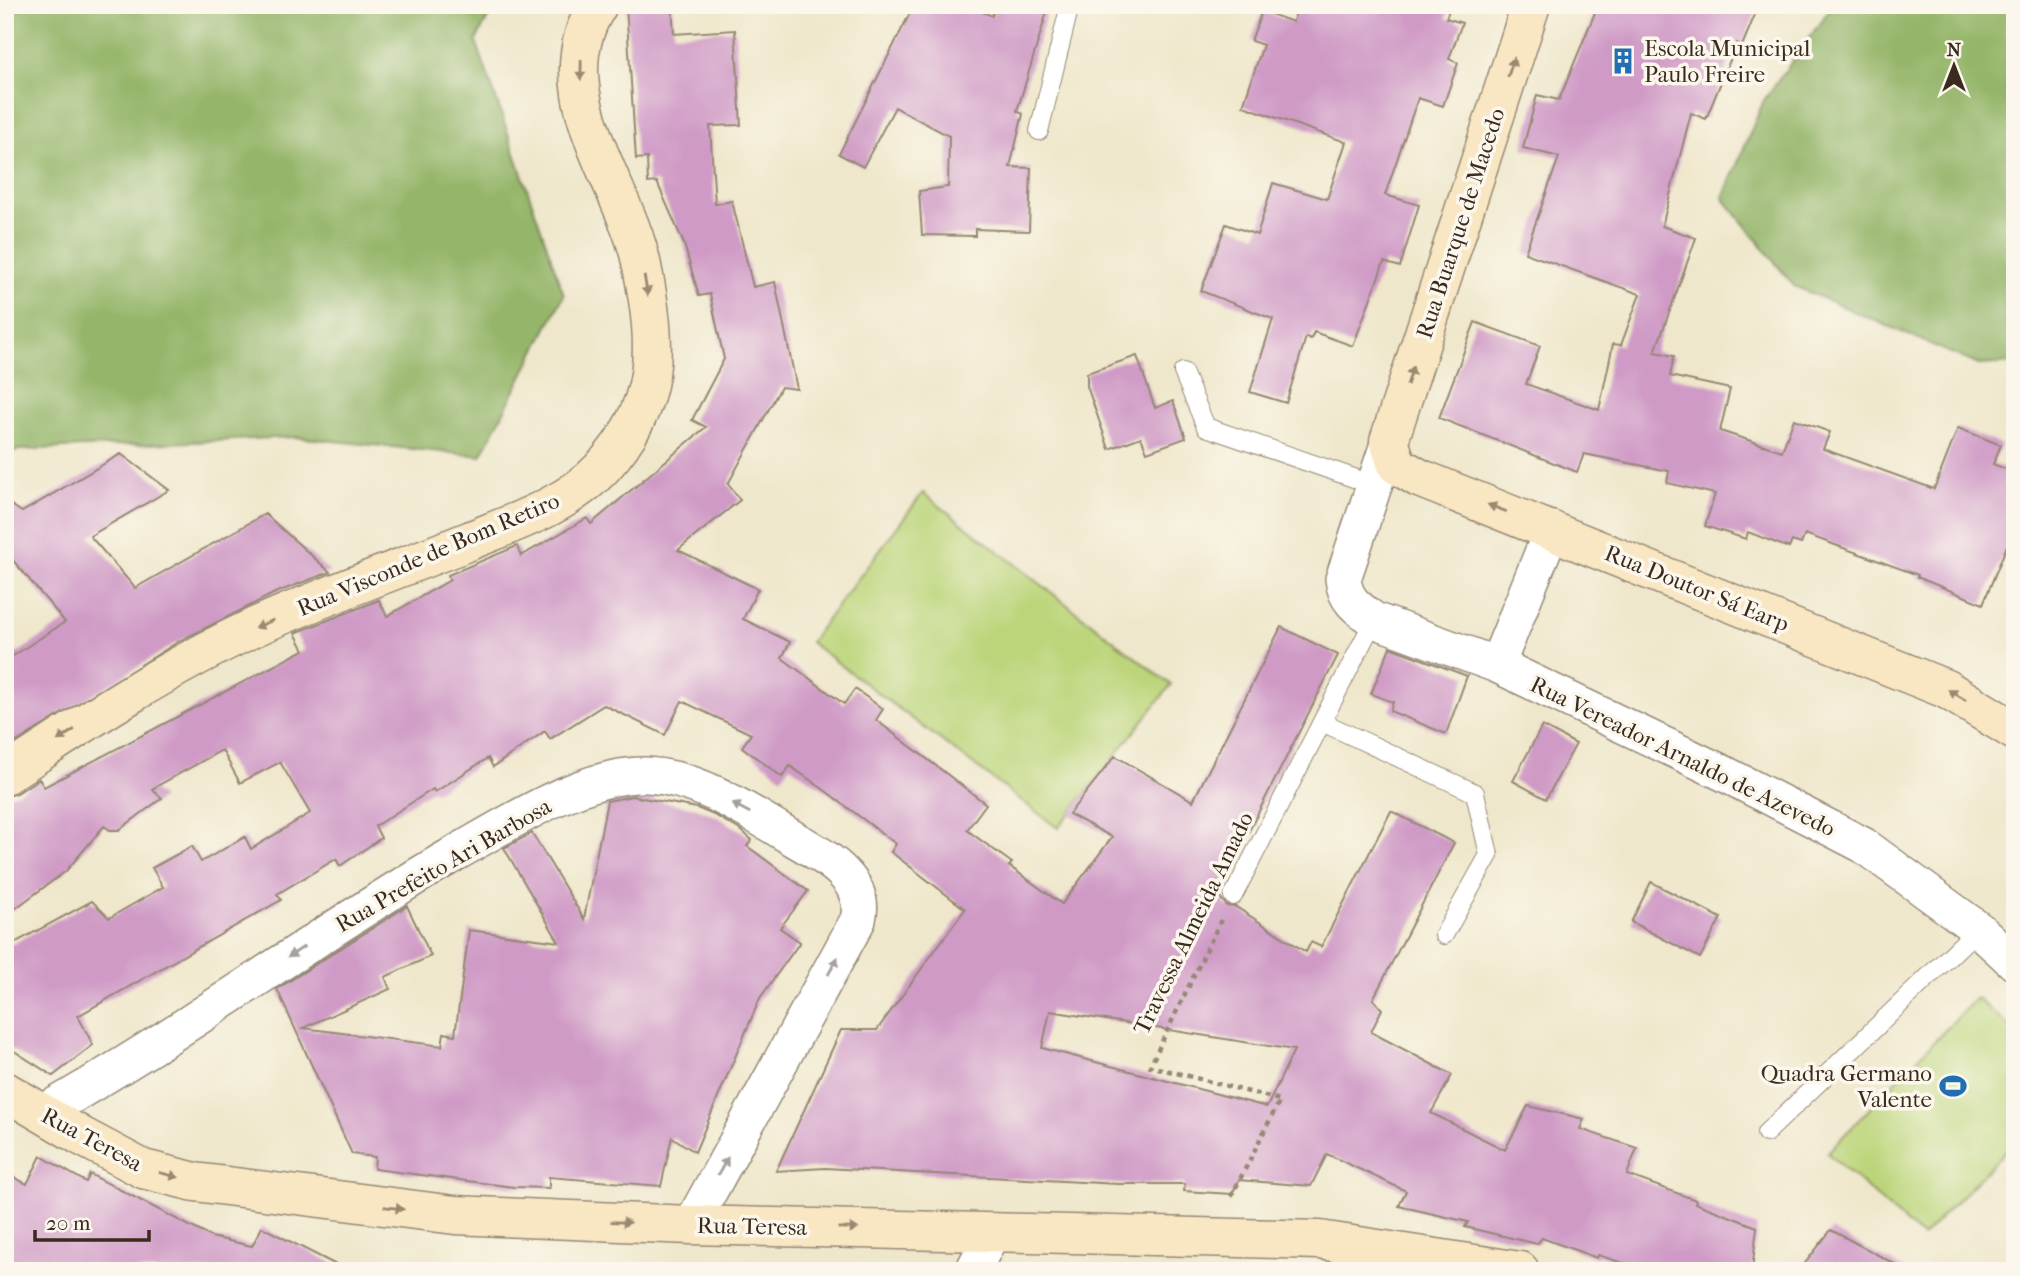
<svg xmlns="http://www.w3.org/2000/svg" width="2020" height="1276" font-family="'IM FELL French Canon',serif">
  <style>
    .green { fill: #bcd57a; stroke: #7c804c; stroke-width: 2 }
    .forest { fill: #95b66a; stroke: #687044; stroke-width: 2 }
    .building { fill: #cf9ac6; fill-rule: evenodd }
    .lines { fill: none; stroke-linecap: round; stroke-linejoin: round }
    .service-casing { stroke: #958874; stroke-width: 20 }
    .minor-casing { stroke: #958874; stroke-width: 38 }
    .secondary-casing { stroke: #958874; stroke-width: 41 }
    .path { stroke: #958874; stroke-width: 4.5; stroke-dasharray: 5 5; stroke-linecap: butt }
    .service { stroke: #fff; stroke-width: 18 }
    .minor { stroke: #fff; stroke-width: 35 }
    .secondary { stroke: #f9e7c3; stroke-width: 38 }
    .oneway { fill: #9a8870 }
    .oneway2 { fill: #a79f9a }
    .labels { text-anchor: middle; stroke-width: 7; stroke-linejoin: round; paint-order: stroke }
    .poi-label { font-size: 23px; fill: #3b2a1e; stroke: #fbf7ec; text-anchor: start }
    .street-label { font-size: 23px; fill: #3b2a1e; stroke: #fbf7ec }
  </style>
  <rect width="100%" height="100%" fill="#fbf7ec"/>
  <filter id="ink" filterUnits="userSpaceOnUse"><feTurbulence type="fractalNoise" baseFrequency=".0143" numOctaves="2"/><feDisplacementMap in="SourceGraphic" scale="14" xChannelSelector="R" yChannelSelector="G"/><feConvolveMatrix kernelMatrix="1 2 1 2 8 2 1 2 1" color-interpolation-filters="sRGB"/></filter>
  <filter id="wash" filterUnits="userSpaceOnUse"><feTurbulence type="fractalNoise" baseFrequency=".00686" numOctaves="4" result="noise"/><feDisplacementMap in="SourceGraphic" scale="28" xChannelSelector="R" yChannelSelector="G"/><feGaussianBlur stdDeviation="1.57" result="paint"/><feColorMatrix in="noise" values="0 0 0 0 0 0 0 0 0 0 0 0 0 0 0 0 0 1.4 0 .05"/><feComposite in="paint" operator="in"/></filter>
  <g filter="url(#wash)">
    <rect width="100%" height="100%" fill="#efe7cb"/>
    <!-- green -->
    <path class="green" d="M 923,493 L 1171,685 L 1058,828 L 810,642 Z
      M 1976,998 L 2015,1031 L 2015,1141 L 1922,1237 L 1827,1153 Z"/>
    <!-- forest -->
    <path class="forest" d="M 5,5 L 494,5 L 476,41 L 564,295 L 481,456 L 294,437 L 19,450 L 5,454 Z
      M 1833,5 L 2015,5 L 2015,363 L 1979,365 L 1794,286 L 1723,198 L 1764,100 Z"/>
    <g id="blocks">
      <!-- building -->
      <path class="building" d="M 626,5 L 672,5 L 674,34 L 735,30 L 741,125 L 710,126 L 715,204 L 732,201 L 753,287 L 775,282 L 797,389 L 781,387 L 728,484 L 740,500 L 678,550 L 758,589 L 743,619 L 790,642 L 782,658 L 844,704 L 855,689 L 883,709 L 876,720 L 986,804 L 967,830 L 1012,863 L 1009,866 L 1062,904 L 1112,837 L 1069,814 L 1115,756 L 1193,801 L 1281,627 L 1338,655 L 1217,894 L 1227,906 L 1236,907 L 1306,952 L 1311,942 L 1321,947 L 1391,811 L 1454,843 L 1373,999 L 1382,1009 L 1371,1032 L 1452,1075 L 1431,1113 L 1505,1150 L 1528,1106 L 1584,1119 L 1580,1129 L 1637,1148 L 1627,1175 L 1696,1200 L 1695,1203 L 1757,1227 L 1752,1271 L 1648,1271 L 1598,1255 L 1597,1258 L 1542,1238 L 1537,1244 L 1465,1227 L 1468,1222 L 1399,1206 L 1406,1191 L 1327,1154 L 1311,1186 L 1239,1180 L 1232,1194 L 1184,1191 L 1185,1184 L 1118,1184 L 825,1168 L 776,1171 L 841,1030 L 877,1030 L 965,909 L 891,852 L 896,844 L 823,789 L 790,766 L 782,777 L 742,747 L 751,734 L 682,701 L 665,735 L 604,705 L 550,739 L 545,731 L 493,767 L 488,758 L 435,792 L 433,789 L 375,826 L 381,838 L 340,866 L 336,859 L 277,894 L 281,900 L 78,1016 L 93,1045 L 53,1076 L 5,1045 L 5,948 L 92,901 L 109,918 L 163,887 L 152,868 L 192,846 L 201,862 L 245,837 L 251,849 L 310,813 L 280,762 L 240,783 L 222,750 L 152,789 L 162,798 L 119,830 L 110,830 L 104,826 L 66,871 L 5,916 L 5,797 L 17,793 L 39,779 L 44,787 L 304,650 L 295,633 L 379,600 L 387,616 L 450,580 L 448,575 L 517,546 L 521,556 L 587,518 L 591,524 L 706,427 L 692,420 L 724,359 L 710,294 L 699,296 L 684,244 L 657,182 L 648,183 L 647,158 L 636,159 ZM 1050,1011 L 1294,1050 L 1267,1107 L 1042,1048 Z
        M 914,5 L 967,5 L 992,16 L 996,5 L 1049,5 L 1017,111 L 1023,114 L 1010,167 L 1031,168 L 1029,231 L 975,229 L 975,236 L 922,235 L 919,191 L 948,187 L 949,136 L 895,107 L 863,167 L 839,154 Z
        M 1298,5 L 1451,5 L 1446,18 L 1462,23 L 1449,59 L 1458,63 L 1443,106 L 1418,98 L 1385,195 L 1419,205 L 1400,267 L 1384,262 L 1353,346 L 1314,332 L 1311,339 L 1306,337 L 1286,403 L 1250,392 L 1273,319 L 1201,291 L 1226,224 L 1257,235 L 1273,183 L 1327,199 L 1346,142 L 1243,106 L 1263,45 L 1251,41 L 1262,11 L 1293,22 Z
        M 1598,5 L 1759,5 L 1742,46 L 1737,43 L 1706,119 L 1691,113 L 1662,226 L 1696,238 L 1655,352 L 1674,356 L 1670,376 L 1730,389 L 1720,431 L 1782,451 L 1794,419 L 1830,432 L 1823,449 L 1934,489 L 1958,428 L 2001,445 L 1993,464 L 2015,473 L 2015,526 L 1983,604 L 1917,577 L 1918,575 L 1805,534 L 1801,544 L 1792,541 L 1789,548 L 1748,532 L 1746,539 L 1705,526 L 1715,494 L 1667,483 L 1669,471 L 1584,454 L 1577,472 L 1439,418 L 1475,322 L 1540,346 L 1526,384 L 1599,410 L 1613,344 L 1621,345 L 1640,294 L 1525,253 L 1559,157 L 1523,148 L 1537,95 L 1559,100 Z
        M 1137,356 L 1155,408 L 1173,401 L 1186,438 L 1147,452 L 1141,437 L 1109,449 L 1087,386 L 1087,373 Z
        M 121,454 L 169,490 L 90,536 L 135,588 L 265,514 L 330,572 L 275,593 L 181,640 L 5,749 L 5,661 L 65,622 L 5,551 L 5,501 L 22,512 Z
        M 1390,647 L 1467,676 L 1446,734 L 1390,711 L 1393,702 L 1371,694 Z
        M 1542,726 L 1576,744 L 1546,799 L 1513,781 Z
        M 632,796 L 697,808 L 716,816 L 742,831 L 752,840 L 747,846 L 808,891 L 780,928 L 800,942 L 760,998 L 695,1152 L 672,1137 L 661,1186 L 549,1177 L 549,1188 L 514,1187 L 374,1169 L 375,1157 L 352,1154 L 277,989 L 407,906 L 431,956 L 385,977 L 390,989 L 303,1028 L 442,1046 L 444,1033 L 455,1035 L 469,930 L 559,942 L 504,848 L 532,833 L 584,919 L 607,801 Z
        M 1651,882 L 1721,918 L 1700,958 L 1631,922 Z
        M 41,1156 L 86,1182 L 90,1174 L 211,1237 L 252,1246 L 262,1227 L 348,1271 L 5,1271 L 5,1173 L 27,1184 Z
        M 1831,1230 L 1908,1271 L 1799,1271 Z"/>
    </g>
  </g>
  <g filter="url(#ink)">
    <use href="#blocks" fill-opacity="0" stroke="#958874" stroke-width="2"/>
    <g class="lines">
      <!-- service casing -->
      <g class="service-casing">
        <path id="service" d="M 1039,131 L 1070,5
          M 1183,372 L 1206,427 L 1374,485
          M 1322,722 L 1475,793 L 1489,855 L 1444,935
          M 1233,896 L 1374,620
          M 1766,1133 L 1978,929"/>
      </g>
      <!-- minor casing -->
      <g class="minor-casing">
        <path id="minor" d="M 1389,441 L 1343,579 C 1345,600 1357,608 1374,620 L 1497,665 L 1723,773 L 1863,845 L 1978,929 L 2015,963
          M 1497,665 L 1552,529
          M 42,1113 C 182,1034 311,938 449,857 C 502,827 585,772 647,775 C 702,778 750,813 796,840 C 825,857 868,880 858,920 L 691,1225
          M 973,1271 L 993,1231"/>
      </g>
      <!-- secondary casing -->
      <g class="secondary-casing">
        <path id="secondary" d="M 1531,5 L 1389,441 L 1397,465 L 1419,478 L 1946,689 L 2015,731
          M 5,775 C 88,720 167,668 257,626 C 326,595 399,569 469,541 C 515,522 568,505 602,468 C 661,404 658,347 642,266 C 625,182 542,91 598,5
          M 5,1091 L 81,1136 L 143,1169 L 195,1182 L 455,1215 L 691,1225 L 1320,1240 L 1520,1271"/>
      </g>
      <!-- path -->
      <path class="path" d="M 1221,920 L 1150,1066 L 1280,1100 L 1230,1199"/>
      <!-- service -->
      <use href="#service" class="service"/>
      <!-- minor -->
      <use href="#minor" class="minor"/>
      <!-- secondary -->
      <use href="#secondary" class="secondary"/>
    </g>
    <!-- one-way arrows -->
    <defs><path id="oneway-solid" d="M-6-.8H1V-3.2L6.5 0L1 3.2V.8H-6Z" transform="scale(1.75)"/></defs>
    <g class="oneway">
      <use href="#oneway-solid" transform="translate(1511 67) rotate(-72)"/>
      <use href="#oneway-solid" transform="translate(581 70) rotate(91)"/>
      <use href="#oneway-solid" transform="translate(646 286) rotate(80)"/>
      <use href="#oneway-solid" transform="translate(1410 376) rotate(-72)"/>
      <use href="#oneway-solid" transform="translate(1497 508) rotate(-159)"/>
      <use href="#oneway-solid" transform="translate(264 624) rotate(157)"/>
      <use href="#oneway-solid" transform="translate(1957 695) rotate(-149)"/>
      <use href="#oneway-solid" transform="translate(66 735) rotate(147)"/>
      <use href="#oneway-solid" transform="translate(169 1175) rotate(14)"/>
      <use href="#oneway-solid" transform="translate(394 1208) rotate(7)"/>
      <use href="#oneway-solid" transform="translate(621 1222) rotate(2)"/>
      <use href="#oneway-solid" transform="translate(848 1228) rotate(1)"/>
    </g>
    <g class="oneway2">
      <use href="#oneway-solid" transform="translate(741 808) rotate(-152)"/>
      <use href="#oneway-solid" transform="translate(296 952) rotate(146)"/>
      <use href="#oneway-solid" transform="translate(833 966) rotate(-61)"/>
      <use href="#oneway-solid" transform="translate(723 1166) rotate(-61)"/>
    </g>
  </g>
  <!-- icons -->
  <defs>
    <g id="building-bare" transform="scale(2.1)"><path d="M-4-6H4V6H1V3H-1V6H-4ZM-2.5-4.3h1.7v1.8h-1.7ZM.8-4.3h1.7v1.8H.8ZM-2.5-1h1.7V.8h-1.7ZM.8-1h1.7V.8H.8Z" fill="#1f6fb2" stroke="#fbf7ec" stroke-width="2.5" paint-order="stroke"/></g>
    <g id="stadium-bare" transform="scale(2.1)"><path d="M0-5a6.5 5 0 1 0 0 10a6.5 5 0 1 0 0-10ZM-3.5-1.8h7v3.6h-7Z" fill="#1f6fb2" stroke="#fbf7ec" stroke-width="2.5" paint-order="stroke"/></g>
  </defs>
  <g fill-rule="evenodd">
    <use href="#building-bare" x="1623" y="61"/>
    <use href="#stadium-bare" x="1953" y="1086"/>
  </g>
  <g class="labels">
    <!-- poi labels -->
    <g class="poi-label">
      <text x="1644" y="56">Escola Municipal<tspan x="1644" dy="26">Paulo Freire</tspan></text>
      <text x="1932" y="1081" text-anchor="end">Quadra Germano<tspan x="1932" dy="26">Valente</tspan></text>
    </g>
    <!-- street labels -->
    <g class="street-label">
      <text transform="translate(1460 223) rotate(-72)" y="8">Rua Buarque de Macedo</text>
      <text transform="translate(428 554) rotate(-23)" y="8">Rua Visconde de Bom Retiro</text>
      <text transform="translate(1697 588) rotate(22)" y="8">Rua Doutor Sá Earp</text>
      <text transform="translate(1683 756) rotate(26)" y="8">Rua Vereador Arnaldo de Azevedo</text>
      <text transform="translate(443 865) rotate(-30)" y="8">Rua Prefeito Ari Barbosa</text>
      <text transform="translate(1193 923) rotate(-64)" y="8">Travessa Almeida Amado</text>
      <text transform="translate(92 1139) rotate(28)" y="8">Rua Teresa</text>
      <text transform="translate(752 1226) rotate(1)" y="8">Rua Teresa</text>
    </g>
  </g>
  <!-- margin -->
  <rect width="2020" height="1276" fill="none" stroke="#fbf7ec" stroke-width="28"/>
  <!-- north arrow -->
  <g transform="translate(1954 66)" stroke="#fbf7ec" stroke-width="5" paint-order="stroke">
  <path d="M0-5L12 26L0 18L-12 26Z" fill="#3b2a1e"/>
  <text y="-10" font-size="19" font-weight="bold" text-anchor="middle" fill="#3b2a1e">N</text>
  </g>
  <!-- scale -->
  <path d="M35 1230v10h114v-10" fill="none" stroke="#3b2a1e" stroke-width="3.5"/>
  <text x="46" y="1230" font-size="21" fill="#3b2a1e" stroke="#fbf7ec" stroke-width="5" paint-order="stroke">20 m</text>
</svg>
